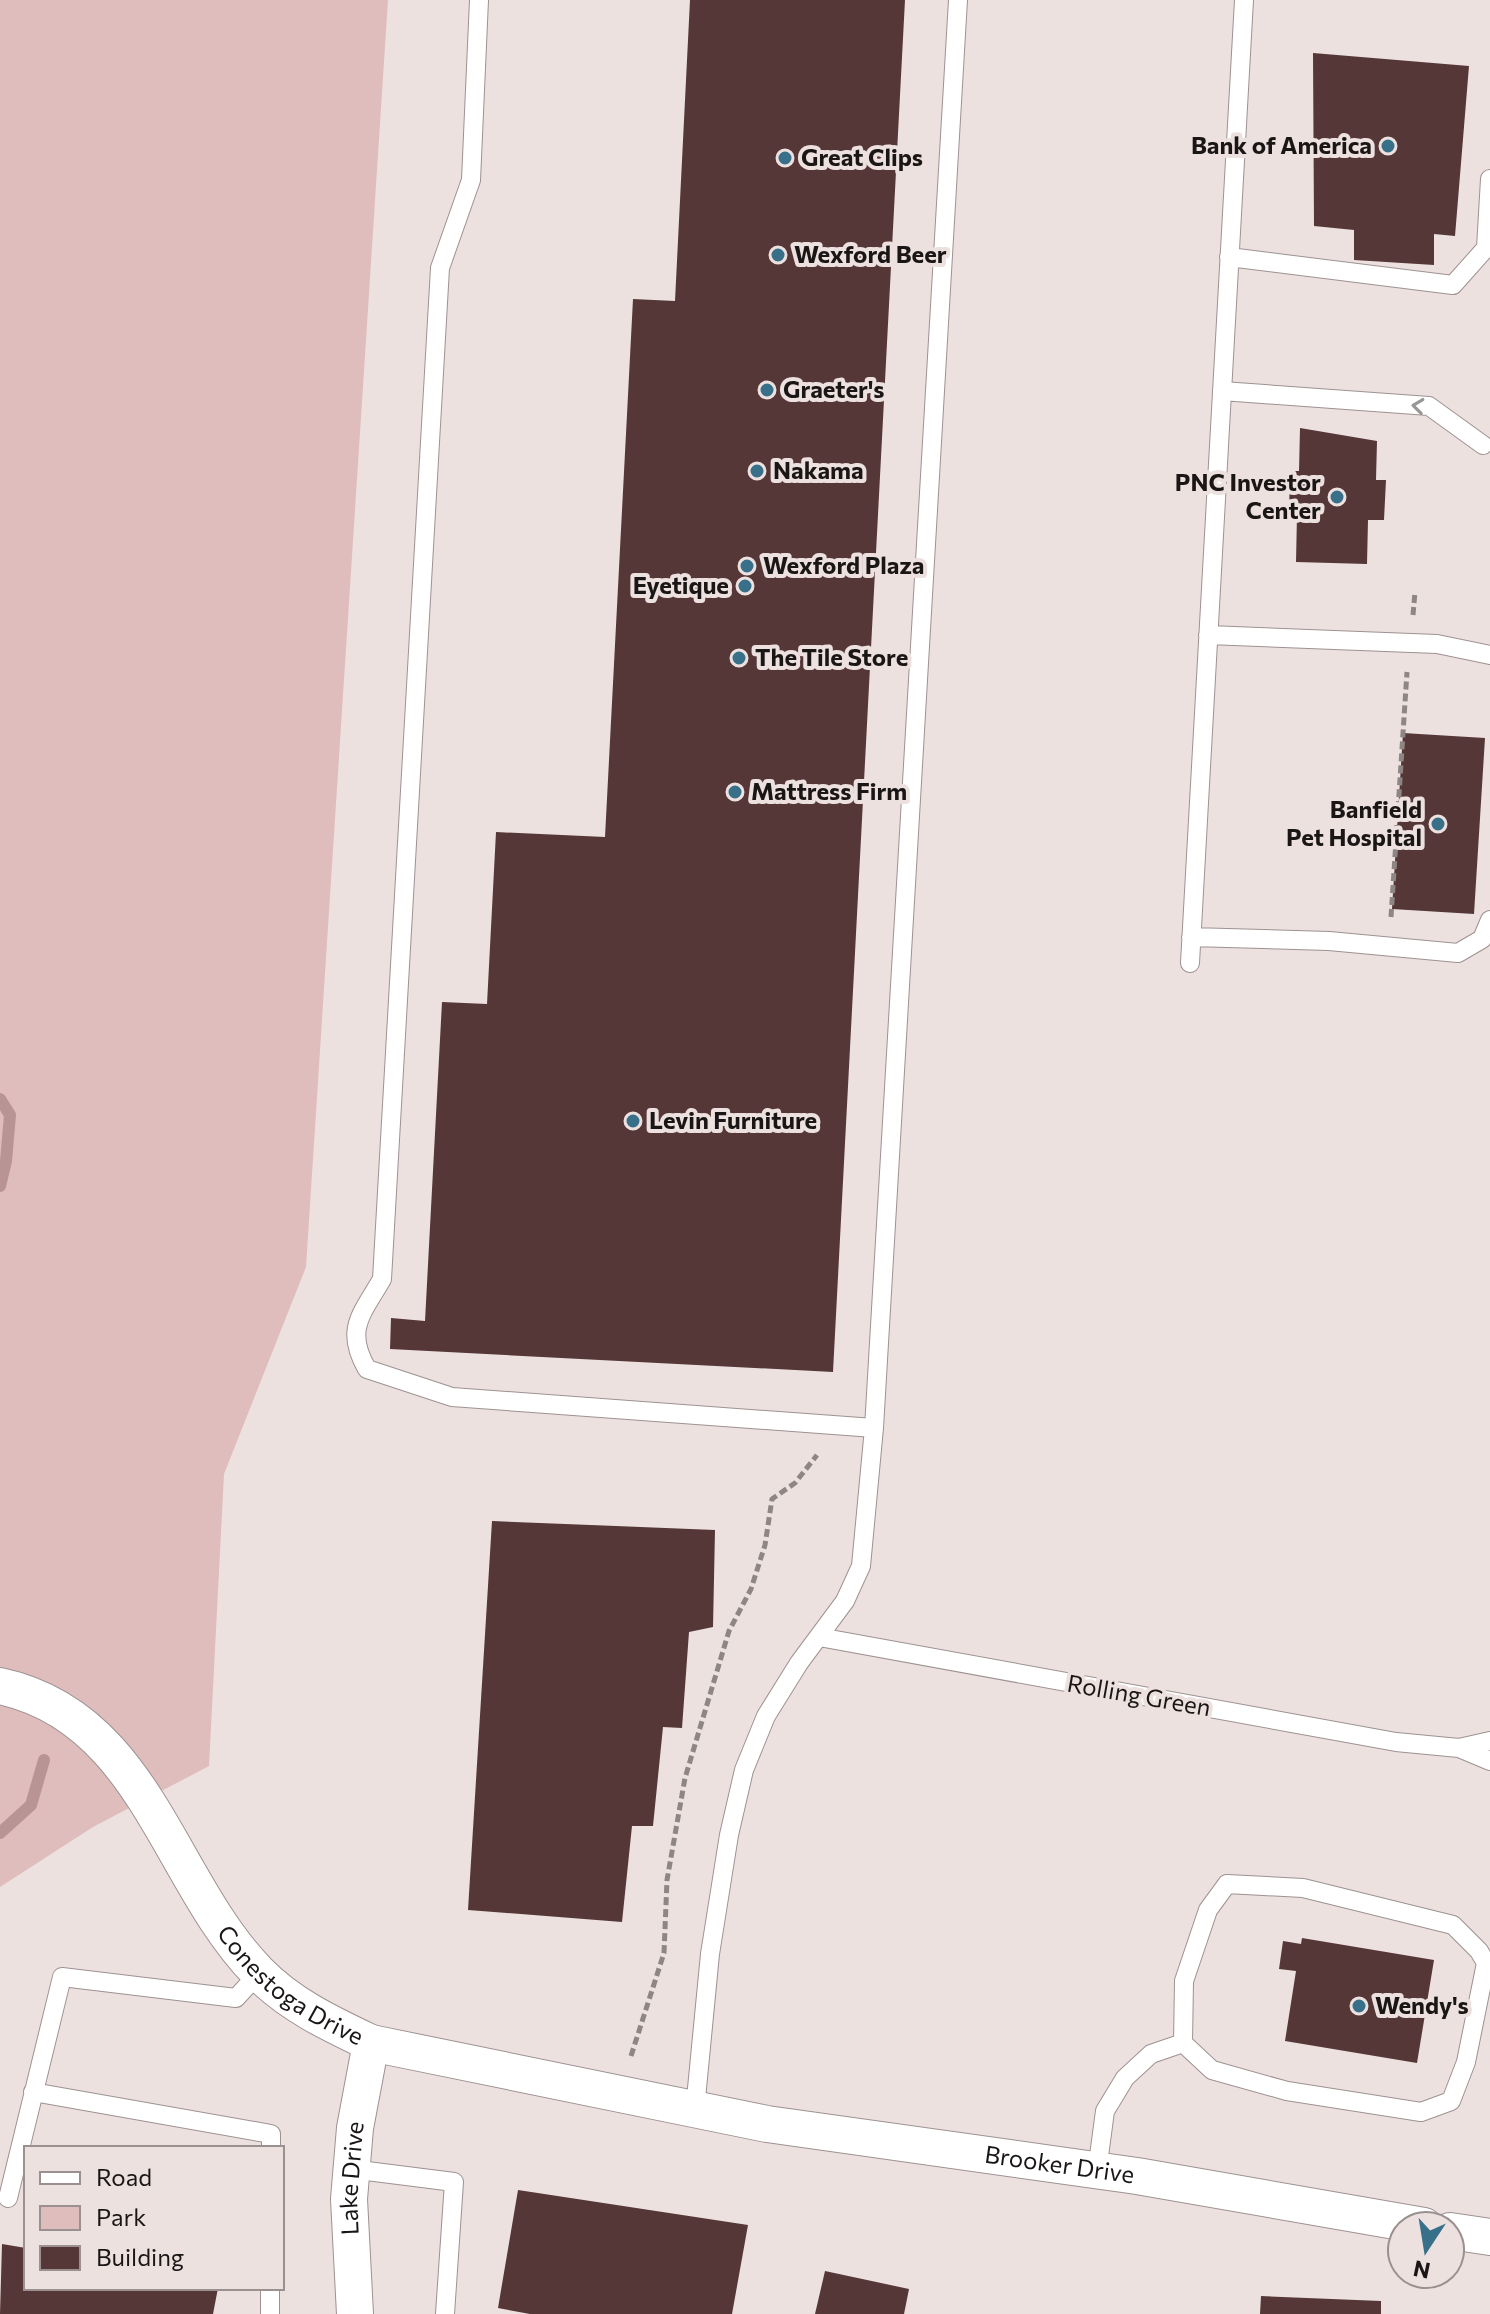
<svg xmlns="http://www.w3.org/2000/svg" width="1490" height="2314" font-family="Commissioner,sans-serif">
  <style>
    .green { fill: #debdbc }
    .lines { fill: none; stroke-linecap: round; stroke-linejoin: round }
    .stream { stroke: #b89594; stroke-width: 12 }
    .building { fill: #553737 }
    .lane-casing { stroke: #9d9291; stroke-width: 20 }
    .street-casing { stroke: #9d9291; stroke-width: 38 }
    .path { stroke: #8e8685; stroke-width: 5; stroke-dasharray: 8 4; stroke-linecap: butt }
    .lane { stroke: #fff; stroke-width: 18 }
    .street { stroke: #fff; stroke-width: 36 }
    .oneway { stroke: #989696 }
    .poi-dot { fill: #38708a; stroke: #ede1e0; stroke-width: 3 }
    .labels { text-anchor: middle; stroke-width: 8; stroke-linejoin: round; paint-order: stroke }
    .poi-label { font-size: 24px; font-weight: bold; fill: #1a1616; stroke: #ede1e0; text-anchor: start }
    .street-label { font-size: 24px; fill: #1a1616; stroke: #ede1e0 }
  </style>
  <rect width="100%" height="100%" fill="#ede1e0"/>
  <!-- green -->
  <path class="green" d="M 0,0 L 388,0 L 306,1267 L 224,1474 L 209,1766 L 93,1827 L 0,1887 Z"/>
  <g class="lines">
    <!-- stream -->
    <path class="stream" d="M 0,1099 L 10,1115 L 6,1161 L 0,1186
      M 0,1833 L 31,1805 L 44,1760"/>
  </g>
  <!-- building -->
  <path class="building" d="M 690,0 L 905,0 L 833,1372 L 390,1349 L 391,1318 L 425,1321 L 442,1002 L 487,1004 L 496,832 L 605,837 L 633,299 L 675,301 Z
    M 1313,53 L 1469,66 L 1455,236 L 1434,234 L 1434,265 L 1354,260 L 1354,230 L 1314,226 Z
    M 1300,428 L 1377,441 L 1376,480 L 1386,480 L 1384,520 L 1368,520 L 1367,564 L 1296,562 L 1297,514 L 1289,514 L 1290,471 L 1299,471 Z
    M 1403,733 L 1485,738 L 1474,914 L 1392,909 Z
    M 492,1521 L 715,1530 L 713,1627 L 689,1632 L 682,1728 L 663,1727 L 653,1826 L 632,1826 L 622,1922 L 468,1910 Z
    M 1302,1938 L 1434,1960 L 1417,2063 L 1285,2041 L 1296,1971 L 1279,1969 L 1283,1941 L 1301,1944 Z
    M 518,2190 L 748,2225 L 732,2314 L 530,2314 L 498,2308 Z
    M 2,2244 L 26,2248 L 26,2288 L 218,2288 L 213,2314 L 0,2314 Z
    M 825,2271 L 909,2289 L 904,2314 L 815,2314 Z
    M 1261,2296 L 1381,2301 L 1381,2314 L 1260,2314 Z"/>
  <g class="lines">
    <!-- lane casing -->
    <g class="lane-casing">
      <path id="lane" d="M 479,0 L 471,180 L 440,268 L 382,1279 C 362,1314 344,1329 367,1369 L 452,1397 L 874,1428
        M 1229,257 L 1453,285 L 1486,248 L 1490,179
        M 1222,391 L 1429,406 L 1483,445
        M 1208,635 L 1437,644 L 1490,655
        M 1191,937 L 1329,941 L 1458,953 L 1482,939 L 1490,920
        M 1190,963 L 1244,0
        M 819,1637 L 1396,1742 L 1459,1748 L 1490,1741
        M 1459,1748 L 1490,1761
        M 1227,1884 L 1303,1888 L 1453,1925 L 1479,1951 L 1486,1963 L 1466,2062 L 1451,2101 L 1421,2112 L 1287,2091 L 1212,2070 L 1183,2043 L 1184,1981 L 1208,1910 Z
        M 33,2092 L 271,2134 L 271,2148
        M 695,2109 L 710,1954 L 729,1835 L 744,1770 L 766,1716 L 799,1663 L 845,1601 L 861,1566 L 874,1428 L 958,0
        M 351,2169 L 454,2182 L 445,2314
        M 1097,2171 L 1105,2111 L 1125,2078 L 1151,2054 L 1183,2043
        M 8,2198 L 62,1977 L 236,1998 L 259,1973
        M 270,2314 L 270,2288"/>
    </g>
    <!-- street casing -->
    <g class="street-casing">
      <g id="street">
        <path id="s1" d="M 0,1686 C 145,1717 168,1880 258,1972 C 290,2005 331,2024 371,2043 L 767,2124 L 1137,2176 L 1424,2226"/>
        <path d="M 1450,2231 L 1490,2237"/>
        <path id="s2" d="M 355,2314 L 349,2199 L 355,2128 L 371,2043"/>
      </g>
    </g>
    <!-- path -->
    <path class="path" d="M 1413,615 L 1415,592
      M 1391,917 L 1407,672
      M 631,2056 L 664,1953 L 667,1880 L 685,1778 L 729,1631 L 751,1589 L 765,1545 L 772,1499 L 795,1483 L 817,1455"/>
    <!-- lane -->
    <use href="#lane" class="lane"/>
    <!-- street -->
    <use href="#street" class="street"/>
  </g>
  <!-- one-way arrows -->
  <defs><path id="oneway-chevron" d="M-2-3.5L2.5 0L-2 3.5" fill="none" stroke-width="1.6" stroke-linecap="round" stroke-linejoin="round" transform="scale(2)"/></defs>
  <use class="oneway" href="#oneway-chevron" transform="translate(1418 406) rotate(-173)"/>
  <!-- markers -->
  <g class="poi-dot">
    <circle cx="1388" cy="146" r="8"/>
    <circle cx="785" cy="158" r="8"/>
    <circle cx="778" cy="255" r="8"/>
    <circle cx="767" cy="390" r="8"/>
    <circle cx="757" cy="471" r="8"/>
    <circle cx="1337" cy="497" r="8"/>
    <circle cx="747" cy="566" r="8"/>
    <circle cx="745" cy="586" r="8"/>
    <circle cx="739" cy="658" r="8"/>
    <circle cx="735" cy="792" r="8"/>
    <circle cx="1438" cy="824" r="8"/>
    <circle cx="633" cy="1121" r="8"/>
    <circle cx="1359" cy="2006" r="8"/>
  </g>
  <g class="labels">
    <!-- poi labels -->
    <g class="poi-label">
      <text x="1372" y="154" text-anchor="end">Bank of America</text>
      <text x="801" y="166">Great Clips</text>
      <text x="794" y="263">Wexford Beer</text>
      <text x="783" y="398">Graeter's</text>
      <text x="773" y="479">Nakama</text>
      <text x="1321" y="491" text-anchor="end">PNC Investor<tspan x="1321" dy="28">Center</tspan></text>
      <text x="763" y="574">Wexford Plaza</text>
      <text x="729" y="594" text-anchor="end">Eyetique</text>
      <text x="755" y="666">The Tile Store</text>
      <text x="751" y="800">Mattress Firm</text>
      <text x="1422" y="818" text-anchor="end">Banfield<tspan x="1422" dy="28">Pet Hospital</tspan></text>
      <text x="649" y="1129">Levin Furniture</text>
      <text x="1375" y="2014">Wendy's</text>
    </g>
    <!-- street labels -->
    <g class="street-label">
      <text transform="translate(1139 1696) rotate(10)" y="8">Rolling Green</text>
      <text dy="8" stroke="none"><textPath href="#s1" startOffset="430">Conestoga Drive</textPath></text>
      <text dy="8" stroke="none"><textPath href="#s1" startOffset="1230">Brooker Drive</textPath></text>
      <text dy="8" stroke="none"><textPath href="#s2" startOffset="136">Lake Drive</textPath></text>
    </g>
  </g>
  <!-- legend -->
  <rect x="24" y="2146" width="260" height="144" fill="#ede1e0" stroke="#99908f" stroke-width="2"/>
  <rect x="40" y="2172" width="40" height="12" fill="#ffffff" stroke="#99908f" stroke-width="2"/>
  <text x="96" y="2186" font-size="24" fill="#1a1616">Road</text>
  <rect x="40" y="2206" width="40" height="24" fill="#debdbc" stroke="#99908f" stroke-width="2"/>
  <text x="96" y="2226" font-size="24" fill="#1a1616">Park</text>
  <rect x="40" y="2246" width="40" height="24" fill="#553737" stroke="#99908f" stroke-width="2"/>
  <text x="96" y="2266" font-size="24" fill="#1a1616">Building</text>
  <!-- north arrow -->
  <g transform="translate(1426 2250) rotate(192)"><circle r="38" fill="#ede1e0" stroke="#99908f" stroke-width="2"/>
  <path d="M0-6L14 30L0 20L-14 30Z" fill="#38708a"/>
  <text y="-12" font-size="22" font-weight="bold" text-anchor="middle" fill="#1a1616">N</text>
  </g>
</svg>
